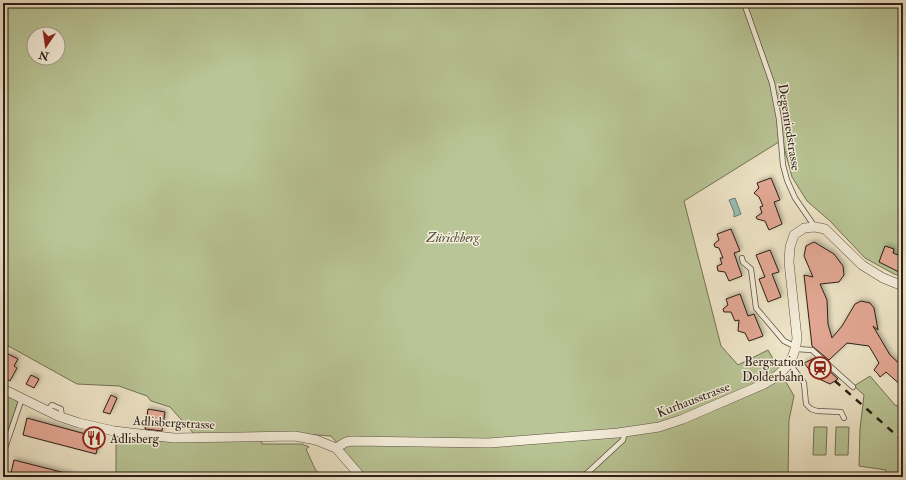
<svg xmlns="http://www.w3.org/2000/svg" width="906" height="480" font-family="'IM FELL Double Pica',serif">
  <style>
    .green { fill: #b9c596; stroke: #727256; fill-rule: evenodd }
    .water { fill: #9abfb9; stroke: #6e7f78 }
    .building { fill: #e4a995; stroke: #2c1e17; filter: url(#shadow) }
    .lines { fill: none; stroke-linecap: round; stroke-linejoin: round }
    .service-casing { stroke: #5d5044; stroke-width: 6 }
    .minor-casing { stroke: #5d5044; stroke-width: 10 }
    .service { stroke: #f5efdc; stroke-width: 4.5 }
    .minor { stroke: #f5efdc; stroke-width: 9 }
    .rail { stroke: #2c1e17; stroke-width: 2.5; stroke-dasharray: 7 7; stroke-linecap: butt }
    .labels { text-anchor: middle; stroke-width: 3; stroke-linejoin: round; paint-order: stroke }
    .street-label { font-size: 13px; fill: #2c1e17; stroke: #f5efdc }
    .park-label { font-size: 13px; font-style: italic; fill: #56503d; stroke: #f5efdc }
    .poi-label { font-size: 13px; fill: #2c1e17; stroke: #f5efdc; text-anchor: end }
  </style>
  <defs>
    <filter id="shadow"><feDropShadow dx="2" dy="-2" stdDeviation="2" flood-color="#0004"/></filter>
  </defs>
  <rect width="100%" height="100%" fill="#efe6c9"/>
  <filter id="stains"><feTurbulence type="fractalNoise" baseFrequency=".005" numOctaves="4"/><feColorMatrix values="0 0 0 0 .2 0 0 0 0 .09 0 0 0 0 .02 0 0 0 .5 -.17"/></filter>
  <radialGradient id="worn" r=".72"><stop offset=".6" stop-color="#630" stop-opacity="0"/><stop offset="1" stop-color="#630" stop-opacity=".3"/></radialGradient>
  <!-- green -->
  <path class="green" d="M 3,3 L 903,3 L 903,277 L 894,274 L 865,258 L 830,221 L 807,201 L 792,177 L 782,140 L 684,201 L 721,346 L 738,365 L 768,350 L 794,396 L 789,420 L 788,477 L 367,477 L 331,436 L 303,434 L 259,434 L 262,444 L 302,444 L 309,447 L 306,449 L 315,469 L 322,477 L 116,477 L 116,434 L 195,435 L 170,407 L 151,401 L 147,396 L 119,386 L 77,384 L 3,343 ZM 34,34 L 58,34 L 58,58 L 34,58 Z
    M 870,376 L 895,405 L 903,408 L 903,477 L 886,477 L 886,470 L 859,466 L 860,429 L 864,395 L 854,386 Z
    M 3,385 L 19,399 L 3,446 Z
    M 814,427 L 827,427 L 826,455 L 813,455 Z
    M 836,427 L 849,427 L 848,455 L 835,455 Z"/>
  <!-- water -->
  <path class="water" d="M 735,198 L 741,214 L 734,217 L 734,212 L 729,200 Z"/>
  <!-- building -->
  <path class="building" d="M 771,178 L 780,200 L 774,202 L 782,224 L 769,230 L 765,221 L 757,219 L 756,217 L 762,213 L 760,207 L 763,206 L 759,197 L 754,193 L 759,188 L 757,183 Z
    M 731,229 L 740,251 L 734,253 L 742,276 L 729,281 L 725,272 L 718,271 L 717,266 L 722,264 L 720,258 L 723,258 L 719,248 L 715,247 L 714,244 L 719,240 L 717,234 Z
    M 814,242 L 834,254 L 843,266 L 844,275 L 839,282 L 820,284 L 827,300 L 828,324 L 832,338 L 842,326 L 855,304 L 861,301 L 870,303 L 874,308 L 878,330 L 873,326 L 890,355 L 903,367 L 903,387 L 886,372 L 880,377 L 878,374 L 874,370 L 879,363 L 869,346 L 847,343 L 829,360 L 812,346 L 804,275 L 813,277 L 804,256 L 806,246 Z
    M 885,246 L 894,249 L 893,253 L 903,257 L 903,274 L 879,262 Z
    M 770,250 L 779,272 L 772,274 L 781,297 L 768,302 L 759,279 L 765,277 L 756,255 Z
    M 740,294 L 748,316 L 754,314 L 763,336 L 749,341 L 745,333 L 738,331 L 739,320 L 735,321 L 731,312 L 724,312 L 723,309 L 728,305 L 726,299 Z
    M 8,354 L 18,359 L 14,366 L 17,368 L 10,381 L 3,377 L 3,357 L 6,358 Z
    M 815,358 L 838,379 L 830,384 L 815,377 L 804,363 Z
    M 31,375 L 39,379 L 34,388 L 26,384 Z
    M 111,395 L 117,398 L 110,414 L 103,412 Z
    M 148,409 L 165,412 L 162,431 L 145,429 Z
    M 27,418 L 100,438 L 96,454 L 23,435 Z
    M 14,460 L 73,475 L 72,477 L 10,477 Z"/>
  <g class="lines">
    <!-- service casing -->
    <g class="service-casing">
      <path id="service" d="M 744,3 L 772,83 L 779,119 L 783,165 L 787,180 L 795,198 L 815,227
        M 742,258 L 743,262 L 751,269 L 756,308 L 784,341 L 796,347
        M 796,349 L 812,350 L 853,387
        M 790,364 L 804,383 L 806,404 L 811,409 L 817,411 L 841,412 L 844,418
        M 47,411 L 52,405 L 61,409 L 62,418
        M 3,454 L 22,398
        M 583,477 L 623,440 L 625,432"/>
    </g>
    <!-- minor casing -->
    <g class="minor-casing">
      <path id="minor" d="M 3,389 L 58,416 L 79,423 L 114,431 L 174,438 L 295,436 L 316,440 L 336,448 L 361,477
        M 336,448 L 346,442 L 352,441 L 489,443 L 618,433 L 659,427 L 683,419 L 764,384 C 784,373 795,361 797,338 L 789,262 L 790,247 L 794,235 L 804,228 L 815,227 L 825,229 L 862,265 L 883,278 L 903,286"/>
    </g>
    <!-- service -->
    <use href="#service" class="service"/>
    <!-- minor -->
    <use href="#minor" class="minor"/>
    <!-- rail -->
    <path class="rail" d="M 835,381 L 903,441"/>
  </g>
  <!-- icons -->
  <defs>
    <g id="station-ring" transform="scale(1.15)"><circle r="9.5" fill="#f5efdc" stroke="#8f2418" stroke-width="1.5"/><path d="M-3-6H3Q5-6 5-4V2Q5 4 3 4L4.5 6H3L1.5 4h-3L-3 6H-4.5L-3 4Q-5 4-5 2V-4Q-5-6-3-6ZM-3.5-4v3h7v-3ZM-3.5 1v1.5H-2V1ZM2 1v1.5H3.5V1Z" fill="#8f2418"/></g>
    <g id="restaurant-ring" transform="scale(1.15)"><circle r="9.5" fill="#f5efdc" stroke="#8f2418" stroke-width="1.5"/><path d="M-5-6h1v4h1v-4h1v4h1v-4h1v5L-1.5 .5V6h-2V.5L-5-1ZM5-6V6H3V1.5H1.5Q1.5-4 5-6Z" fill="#8f2418"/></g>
  </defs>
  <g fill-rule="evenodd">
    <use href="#station-ring" x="820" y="368"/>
    <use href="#restaurant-ring" x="94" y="438"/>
  </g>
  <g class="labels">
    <!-- street labels -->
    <g class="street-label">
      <text transform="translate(790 127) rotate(81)" y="5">Degenriedstrasse</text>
      <text transform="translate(693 399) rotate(-21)" y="5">Kurhausstrasse</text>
      <text transform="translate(174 422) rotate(3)" y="5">Adlisbergstrasse</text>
    </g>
    <!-- park labels -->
    <g class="park-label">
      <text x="453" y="242">Zürichberg</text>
    </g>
    <!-- poi labels -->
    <g class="poi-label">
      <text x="804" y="366">Bergstation<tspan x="804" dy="15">Dolderbahn</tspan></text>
      <text x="110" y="443" text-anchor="start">Adlisberg</text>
    </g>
  </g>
  <!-- margin -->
  <rect width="906" height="480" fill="none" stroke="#efe6c9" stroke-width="16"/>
  <rect x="4" y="4" width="898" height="472" fill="none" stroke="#2c1e17" stroke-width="2"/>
  <rect x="8" y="8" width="890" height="464" fill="none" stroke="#2c1e17"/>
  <!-- north arrow -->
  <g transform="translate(46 46) rotate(193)"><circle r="19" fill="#f5efdc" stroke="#a59b8d"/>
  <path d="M0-3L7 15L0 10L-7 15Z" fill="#8f2418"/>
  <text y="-6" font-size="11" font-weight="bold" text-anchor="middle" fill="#2c1e17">N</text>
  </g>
  <rect width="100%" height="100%" filter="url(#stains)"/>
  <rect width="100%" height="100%" fill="url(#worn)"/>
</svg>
